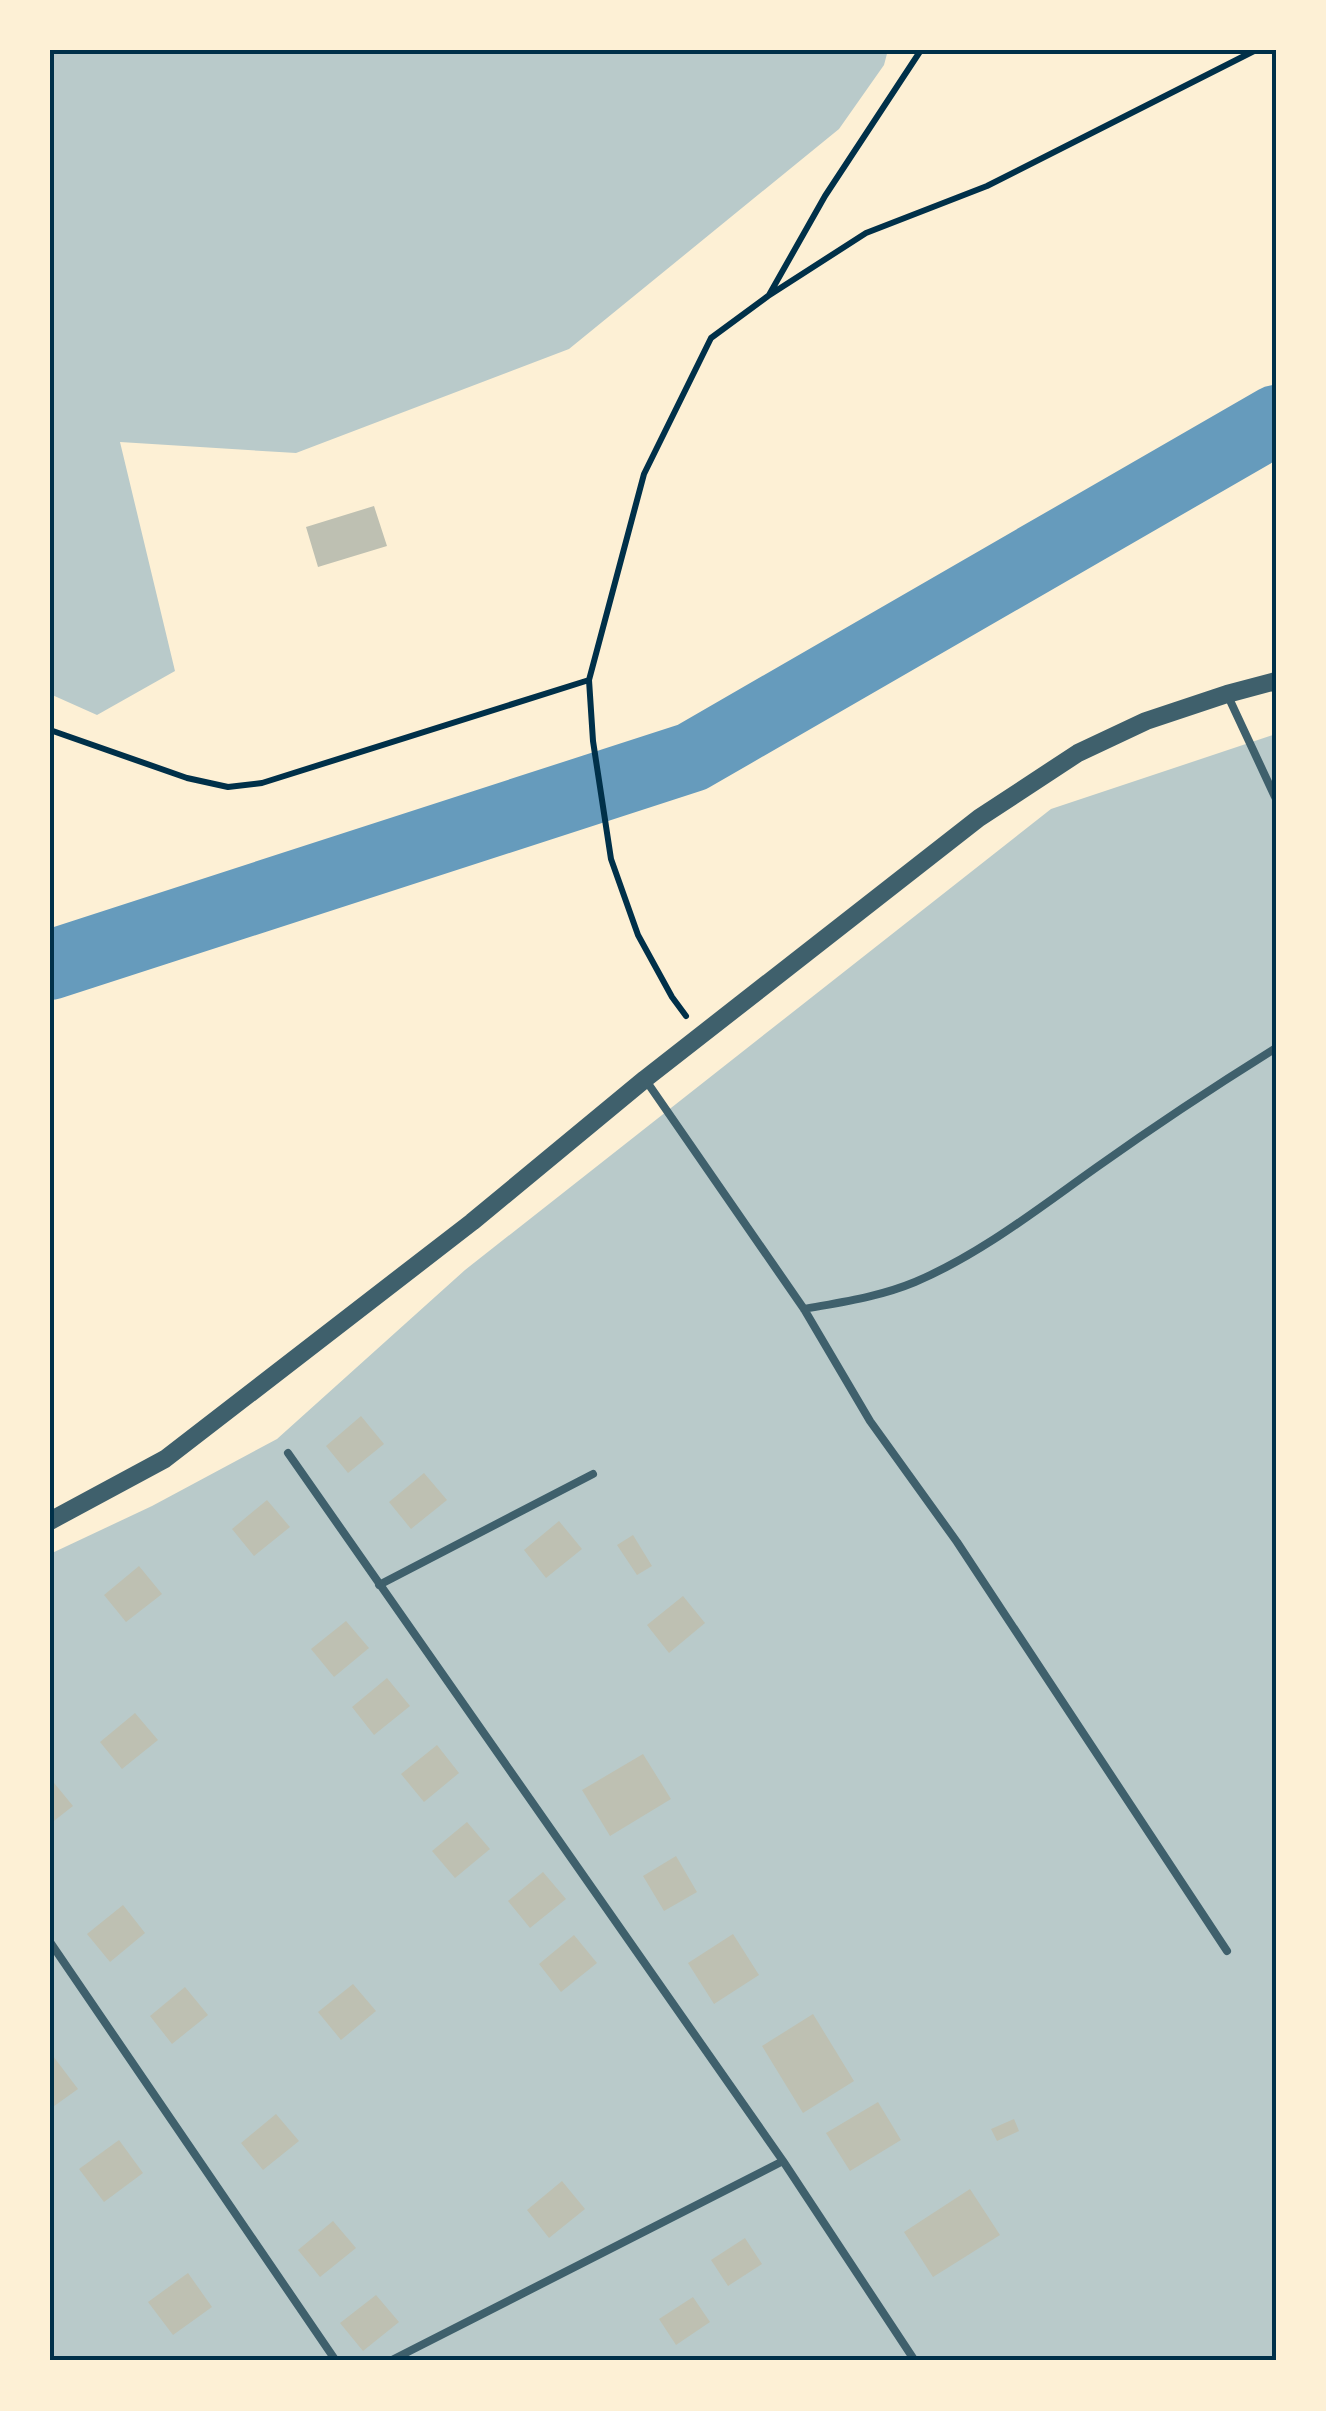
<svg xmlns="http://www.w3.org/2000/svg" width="1326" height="2411" font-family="Lora,serif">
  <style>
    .green { fill: #b9caca }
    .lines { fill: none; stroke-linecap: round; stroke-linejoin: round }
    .river { stroke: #669bbc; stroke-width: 70 }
    .building { fill: #bec0b2 }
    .path { stroke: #003049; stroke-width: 6 }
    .service { stroke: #3f606c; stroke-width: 8 }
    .tertiary { stroke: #3f606c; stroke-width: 18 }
    .neatline { fill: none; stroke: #003049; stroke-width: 4 }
  </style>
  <rect width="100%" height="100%" fill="#fdf0d5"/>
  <!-- green -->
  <path class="green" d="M 50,50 L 888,50 L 884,65 L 839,129 L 569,349 L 296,453 L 120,442 L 175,671 L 97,715 L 50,694 Z
    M 1276,734 L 1276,2361 L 50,2361 L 50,1554 L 152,1506 L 277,1439 L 465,1270 L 1051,809 Z"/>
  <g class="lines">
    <!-- river -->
    <path class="river" d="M 50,965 L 692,757 L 1276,420"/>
  </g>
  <!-- building -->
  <path class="building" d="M 374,506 L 387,546 L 318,567 L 306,527 Z
    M 361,1416 L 384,1444 L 348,1473 L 326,1446 Z
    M 424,1473 L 447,1500 L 411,1529 L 389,1502 Z
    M 267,1500 L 290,1527 L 254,1556 L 232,1529 Z
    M 559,1521 L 582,1549 L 546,1578 L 524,1550 Z
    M 633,1535 L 652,1566 L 637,1575 L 617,1545 Z
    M 139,1566 L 162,1594 L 126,1622 L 104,1595 Z
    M 683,1596 L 705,1623 L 669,1653 L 647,1625 Z
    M 346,1621 L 369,1648 L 334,1677 L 311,1649 Z
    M 387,1678 L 410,1706 L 374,1735 L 352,1707 Z
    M 135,1713 L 158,1740 L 122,1769 L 100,1742 Z
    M 437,1745 L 459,1773 L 424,1802 L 401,1774 Z
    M 643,1754 L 671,1799 L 610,1836 L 582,1790 Z
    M 50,1778 L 73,1806 L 50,1824 Z
    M 467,1822 L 490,1849 L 455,1878 L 432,1851 Z
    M 676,1856 L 697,1892 L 664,1911 L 643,1876 Z
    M 543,1872 L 566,1899 L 530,1928 L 508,1901 Z
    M 123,1905 L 145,1933 L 110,1962 L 87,1934 Z
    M 733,1934 L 759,1975 L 714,2004 L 688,1963 Z
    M 574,1935 L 597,1963 L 561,1992 L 539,1964 Z
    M 353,1984 L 376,2011 L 341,2040 L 318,2012 Z
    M 185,1987 L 208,2015 L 172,2044 L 150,2016 Z
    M 813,2014 L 854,2081 L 803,2113 L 762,2046 Z
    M 53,2056 L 78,2089 L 50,2109 L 50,2058 Z
    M 878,2102 L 901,2140 L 850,2171 L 826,2133 Z
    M 276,2114 L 299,2141 L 263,2170 L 241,2143 Z
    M 1014,2119 L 1019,2131 L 997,2141 L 991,2129 Z
    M 119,2140 L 143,2173 L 104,2202 L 79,2169 Z
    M 562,2181 L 585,2209 L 549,2238 L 527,2210 Z
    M 970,2189 L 1000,2235 L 933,2277 L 904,2232 Z
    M 333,2221 L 356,2248 L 320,2277 L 298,2250 Z
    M 745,2238 L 762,2264 L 728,2286 L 711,2260 Z
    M 188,2273 L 212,2307 L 173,2335 L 148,2302 Z
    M 376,2295 L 399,2322 L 363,2351 L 340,2323 Z
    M 693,2297 L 710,2322 L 676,2345 L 659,2319 Z"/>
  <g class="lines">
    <!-- path -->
    <path class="path" d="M 769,295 L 825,196 L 921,50
      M 50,730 L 187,778 L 228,787 L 262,783 L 589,680
      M 686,1016 L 672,997 L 638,935 L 611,859 L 593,741 L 589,680 L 644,474 L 711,338 L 768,296 L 866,233 L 987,186 L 1256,50"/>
    <!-- service -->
    <path class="service" d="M 1227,694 L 1276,799
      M 647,1082 L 804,1309 L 870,1421 L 957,1542 L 1227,1951
      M 804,1309 C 842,1302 879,1297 915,1282 C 981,1254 1039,1208 1097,1167 C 1156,1125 1215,1086 1276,1048
      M 288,1453 L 783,2161 L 915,2361
      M 379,1585 L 593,1474
      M 50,1942 L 336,2361
      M 390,2361 L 783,2161"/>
    <!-- tertiary -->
    <path class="tertiary" d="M 50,1521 L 165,1459 L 472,1222 L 645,1079 L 979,818 L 1078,753 L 1146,721 L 1227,694 L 1276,681"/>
  </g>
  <!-- border -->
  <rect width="1326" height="2411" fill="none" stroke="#fdf0d5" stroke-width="105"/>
  <rect x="52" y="52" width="1222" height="2306" class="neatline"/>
</svg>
